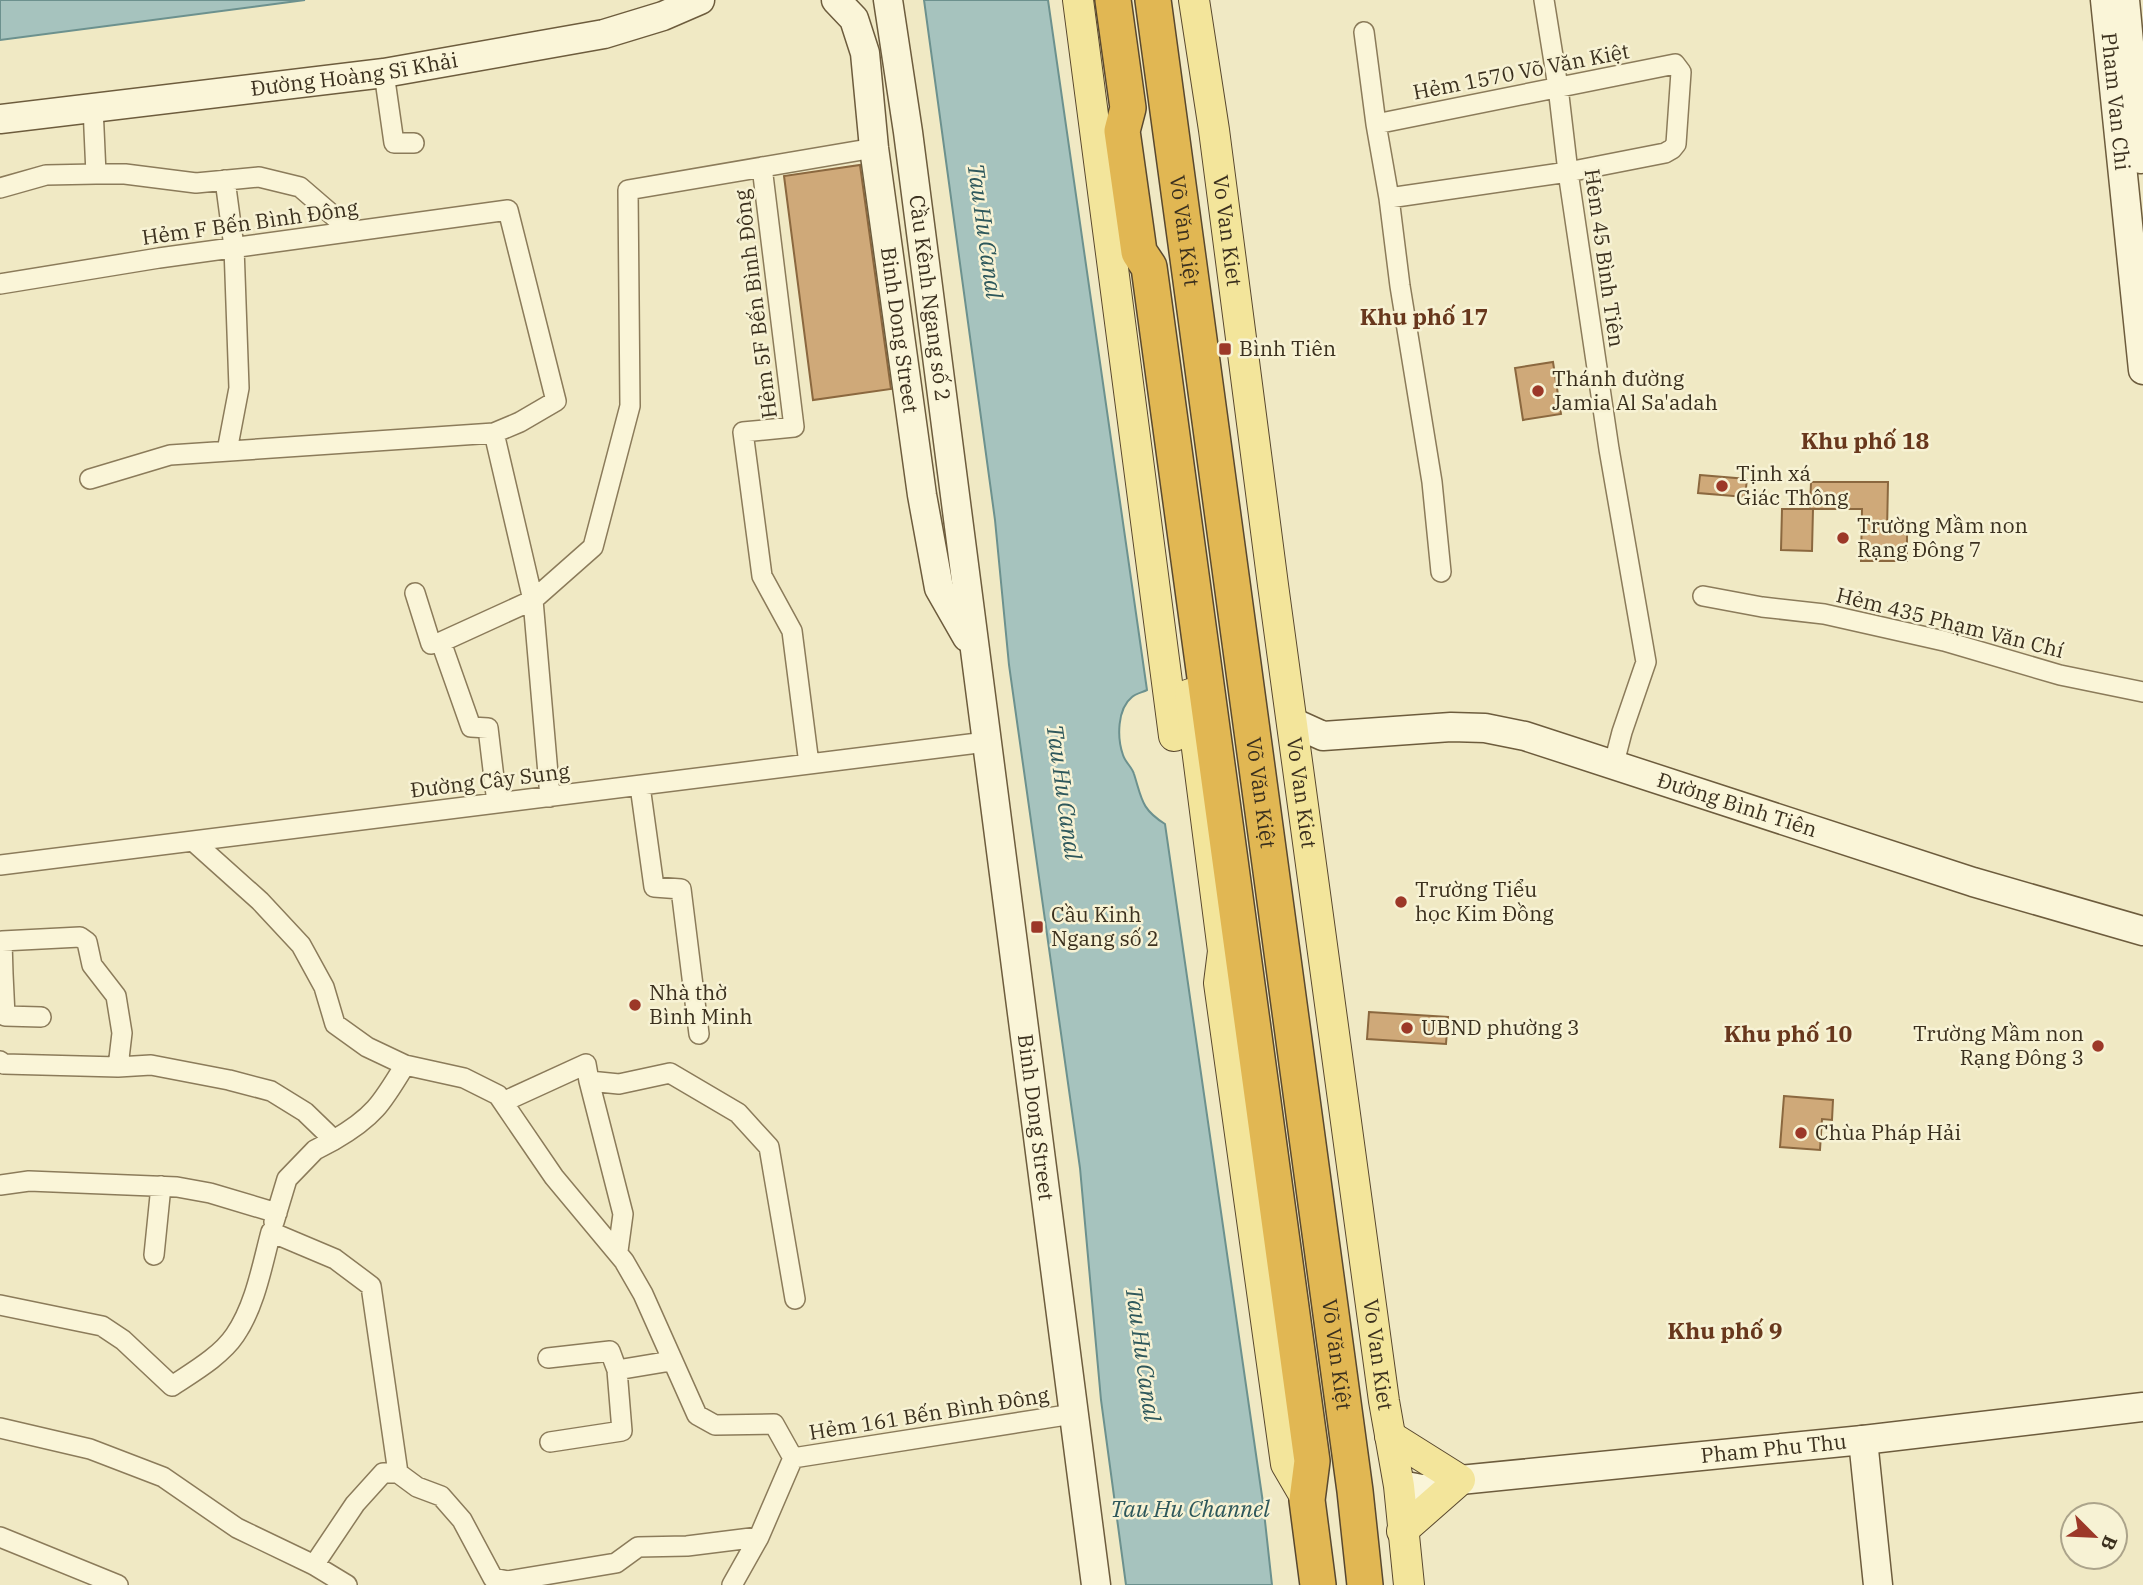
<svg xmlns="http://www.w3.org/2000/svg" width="2143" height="1585" font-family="'IBM Plex Serif',serif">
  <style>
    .water { fill: #a6c3be; stroke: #6c918e; stroke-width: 2 }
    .building { fill: #cfa979; stroke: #8b683f; stroke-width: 2 }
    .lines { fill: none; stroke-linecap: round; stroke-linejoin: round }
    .street-casing { stroke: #8b7b5a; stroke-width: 22 }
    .secondary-casing { stroke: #6d5c3d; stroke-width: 31 }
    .primary-casing { stroke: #59482e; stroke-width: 32 }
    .highway-casing { stroke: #59482e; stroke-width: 38 }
    .street { stroke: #faf5d8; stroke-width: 19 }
    .secondary { stroke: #faf5d8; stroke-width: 28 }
    .primary { stroke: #f3e59b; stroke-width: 30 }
    .highway { stroke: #e1b753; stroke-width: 35 }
    .poi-dot { fill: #9c3828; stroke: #f7f2d4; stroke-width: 2.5 }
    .labels { text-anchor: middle; stroke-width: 5; stroke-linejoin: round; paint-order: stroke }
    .street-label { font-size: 21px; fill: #3b301e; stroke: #f7f2d4 }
    .poi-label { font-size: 21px; fill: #3b301e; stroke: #f7f2d4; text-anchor: start }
    .water-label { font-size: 23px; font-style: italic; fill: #2d575b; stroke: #f7f2d4 }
    .neighbourhood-label { font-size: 23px; font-weight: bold; fill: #68371c; stroke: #f7f2d4 }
  </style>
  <rect width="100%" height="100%" fill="#f0e9c4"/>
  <!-- water -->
  <path class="water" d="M 0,0 L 305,0 L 0,40 Z
    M 924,0 L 1048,0 L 1147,690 C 1143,692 1135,694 1132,697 C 1117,709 1117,738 1123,755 C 1125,762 1132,767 1134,774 C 1142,799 1141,809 1165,824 L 1263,1503 L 1272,1585 L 1126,1585 L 1101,1400 L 1080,1168 L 1009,665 L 995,520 Z"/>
  <!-- building -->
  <path class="building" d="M 860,165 L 891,389 L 813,400 L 784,176 Z
    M 1553,362 L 1561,414 L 1523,420 L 1515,368 Z
    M 1700,475 L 1747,479 L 1745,497 L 1698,493 Z
    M 1811,482 L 1888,482 L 1887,532 L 1907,532 L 1907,561 L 1861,561 L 1862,509 L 1810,509 Z
    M 1782,509 L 1813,509 L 1812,551 L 1781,550 Z
    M 1369,1012 L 1448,1017 L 1446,1044 L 1367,1039 Z
    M 1784,1096 L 1833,1100 L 1832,1120 L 1822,1119 L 1820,1150 L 1780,1147 Z"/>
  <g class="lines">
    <!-- street casing -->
    <g class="street-casing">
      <path id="street" d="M 1544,0 L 1558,87 L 1568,172 L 1609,449 L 1646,662 L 1622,732 L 1613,767
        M 1364,32 L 1376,124 L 1389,198 L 1400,286 L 1432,482 L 1441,572
        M 384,73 L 394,143 L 414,143
        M 93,107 L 96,174 L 125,174 L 196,183 L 259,177 L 300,187 L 351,231
        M 1376,124 L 1675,64 L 1681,72 L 1676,144 L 1672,149 L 1665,153 L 1568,172 L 1389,198
        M 762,167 L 794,427 L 743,432 L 762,576 L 792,631 L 809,764
        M 225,180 L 234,247 L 239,388 L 227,451
        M 0,188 L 46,175 L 96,174
        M 0,284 L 159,258 L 508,210 L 556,401 L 520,422 L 494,433 L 170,455 L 90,479
        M 494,433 L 533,600 L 550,797
        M 415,593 L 431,644 L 441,642 L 471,727 L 488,728 L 497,803
        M 1703,596 L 1762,607 L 1824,614 L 1944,641 L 2060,675 L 2143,692
        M 441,642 L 533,600 L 593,547 L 630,406 L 628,190 L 874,148
        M 640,786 L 654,887 L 681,889 L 699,1034
        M 0,865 L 986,742
        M 0,974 L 3,974 L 2,941 L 80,937 L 87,942 L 92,965 L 116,996 L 122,1033 L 118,1067 L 151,1065 L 229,1080 L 271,1091 L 305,1112 L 334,1140 C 374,1117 382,1103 405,1065 L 367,1047 L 335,1024 L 324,987 L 301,945 L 260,901 L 193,841
        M 3,974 L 5,1016 L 41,1017
        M 0,1061 L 4,1064 L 118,1067
        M 405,1065 L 464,1078 L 498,1095 L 554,1177 L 624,1261 L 643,1294 L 697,1415 L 715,1425 L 774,1424 L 793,1458
        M 589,1081 L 623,1214 L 618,1251
        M 503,1102 L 586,1064 L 589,1081 L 619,1084 L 670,1073 L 738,1113 L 769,1147 L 795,1299
        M 0,1185 L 29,1181 L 177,1187 L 210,1193 L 277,1213
        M 274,1222 L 287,1179 L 315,1150 L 334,1140
        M 154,1255 L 161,1186
        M 0,1305 L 102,1326 L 123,1340 L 172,1386 C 193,1372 221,1356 235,1335 C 255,1306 262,1266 271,1232 L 335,1259 L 371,1286 L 398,1473 L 383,1473 L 355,1504 L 314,1565
        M 548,1358 L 610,1351 L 617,1370 L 622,1431 L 550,1442
        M 617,1370 L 671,1361
        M 0,1428 L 90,1449 L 163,1477 L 237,1528 L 314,1565 L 347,1585
        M 398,1473 L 417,1487 L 441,1496 L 462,1520 L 493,1578 L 508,1581 L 616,1563 L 638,1547 L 687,1546 L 759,1537 L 732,1585
        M 0,1537 L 118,1585
        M 759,1537 L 793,1458 L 1073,1414"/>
    </g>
    <!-- secondary casing -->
    <g class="secondary-casing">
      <g id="secondary">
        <path id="s1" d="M 836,0 L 854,19 L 865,53 L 874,148 L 922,495 L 939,588 L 967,637"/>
        <path id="s2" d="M 888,0 L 908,132 L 1096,1585"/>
        <path id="s3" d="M 2105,0 L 2143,370"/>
        <path d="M 2125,0 L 2140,159"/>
        <path id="s4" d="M 0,119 L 384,73 L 604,34 L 663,16 L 700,0"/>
        <path id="s5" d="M 1292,722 L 1323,736 L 1451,727 L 1485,728 L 1525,736 L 1973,882 L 2143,931"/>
        <path d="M 1863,1440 L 1878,1585"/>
        <path id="s6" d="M 1399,1486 C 1407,1485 1413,1488 1421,1489 C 1435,1489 1448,1487 1460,1480 L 1863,1440 L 2143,1407"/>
      </g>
    </g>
    <!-- primary casing -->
    <g class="primary-casing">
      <g id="primary">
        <path d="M 1078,0 L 1174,736"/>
        <path id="s7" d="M 1194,0 L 1214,130 L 1273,585 L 1384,1401 L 1399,1486 L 1409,1585"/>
        <path d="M 1190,694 L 1223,951 L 1219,983 L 1286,1464 L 1307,1500"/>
        <path d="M 1390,1436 L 1460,1480 L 1402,1531"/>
      </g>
    </g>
    <!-- highway casing -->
    <g class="highway-casing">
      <g id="highway">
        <path d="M 1113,0 L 1128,108 L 1122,131 L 1139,252 L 1149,267 L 1312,1461 L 1307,1500 L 1318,1585"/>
        <path id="s8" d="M 1153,0 L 1355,1491 L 1365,1585"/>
      </g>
    </g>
    <!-- street -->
    <use href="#street" class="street"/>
    <!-- secondary -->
    <use href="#secondary" class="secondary"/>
    <!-- primary -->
    <use href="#primary" class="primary"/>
    <!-- highway -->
    <use href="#highway" class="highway"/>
  </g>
  <!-- markers -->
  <g class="poi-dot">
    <rect x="1218" y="342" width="14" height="14" rx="3.5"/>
    <circle cx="1538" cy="391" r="7"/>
    <circle cx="1722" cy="486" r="7"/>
    <circle cx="1843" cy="538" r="7"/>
    <circle cx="1401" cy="902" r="7"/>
    <rect x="1030" y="920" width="14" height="14" rx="3.5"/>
    <circle cx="635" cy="1005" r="7"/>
    <circle cx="1407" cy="1028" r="7"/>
    <circle cx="2098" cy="1046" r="7"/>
    <circle cx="1801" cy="1133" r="7"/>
  </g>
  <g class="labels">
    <!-- street labels -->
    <g class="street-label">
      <text transform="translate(1521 72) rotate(-11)" y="7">Hẻm 1570 Võ Văn Kiệt</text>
      <text dy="7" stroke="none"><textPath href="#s4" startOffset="357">Đường Hoàng Sĩ Khải</textPath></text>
      <text dy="7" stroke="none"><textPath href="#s3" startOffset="102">Pham Van Chi</textPath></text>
      <text transform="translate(250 223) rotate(-8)" y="7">Hẻm F Bến Bình Đông</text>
      <text dy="7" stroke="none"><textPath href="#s7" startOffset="233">Vo Van Kiet</textPath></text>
      <text dy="7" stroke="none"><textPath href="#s8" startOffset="233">Võ Văn Kiệt</textPath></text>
      <text transform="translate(1604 258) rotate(82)" y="7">Hẻm 45 Bình Tiên</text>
      <text dy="7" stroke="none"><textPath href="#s2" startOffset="301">Cầu Kênh Ngang số 2</textPath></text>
      <text transform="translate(756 304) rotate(-97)" y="7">Hẻm 5F Bến Bình Đông</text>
      <text dy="7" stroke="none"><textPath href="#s1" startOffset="341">Binh Dong Street</textPath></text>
      <text transform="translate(1950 623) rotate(14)" y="7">Hẻm 435 Phạm Văn Chí</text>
      <text transform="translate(490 781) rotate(-7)" y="7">Đường Cây Sung</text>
      <text dy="7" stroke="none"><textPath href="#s8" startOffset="800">Võ Văn Kiệt</textPath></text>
      <text dy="7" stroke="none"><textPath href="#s7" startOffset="800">Vo Van Kiet</textPath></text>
      <text dy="7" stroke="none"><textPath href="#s5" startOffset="460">Đường Bình Tiên</textPath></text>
      <text dy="7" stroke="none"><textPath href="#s2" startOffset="1127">Binh Dong Street</textPath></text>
      <text dy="7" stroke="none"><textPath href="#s8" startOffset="1367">Võ Văn Kiệt</textPath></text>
      <text dy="7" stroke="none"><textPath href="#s7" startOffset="1367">Vo Van Kiet</textPath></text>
      <text transform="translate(929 1414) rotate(-9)" y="7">Hẻm 161 Bến Bình Đông</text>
      <text dy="7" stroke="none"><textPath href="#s6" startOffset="378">Pham Phu Thu</textPath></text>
    </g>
    <!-- poi labels -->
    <g class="poi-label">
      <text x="1239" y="356">Bình Tiên</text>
      <text x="1552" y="386">Thánh đường<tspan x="1552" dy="24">Jamia Al Sa'adah</tspan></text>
      <text x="1736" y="481">Tịnh xá<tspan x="1736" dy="24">Giác Thông</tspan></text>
      <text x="1857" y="533">Trường Mầm non<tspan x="1857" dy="24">Rạng Đông 7</tspan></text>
      <text x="1415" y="897">Trường Tiểu<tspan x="1415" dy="24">học Kim Đồng</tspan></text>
      <text x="1051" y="922">Cầu Kinh<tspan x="1051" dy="24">Ngang số 2</tspan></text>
      <text x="649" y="1000">Nhà thờ<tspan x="649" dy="24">Bình Minh</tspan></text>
      <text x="1421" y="1035">UBND phường 3</text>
      <text x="2084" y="1041" text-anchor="end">Trường Mầm non<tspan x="2084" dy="24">Rạng Đông 3</tspan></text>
      <text x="1815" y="1140">Chùa Pháp Hải</text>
    </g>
    <!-- water labels -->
    <g class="water-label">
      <text transform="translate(985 231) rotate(82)" y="8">Tau Hu Canal</text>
      <text transform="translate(1064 792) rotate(82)" y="8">Tau Hu Canal</text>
      <text transform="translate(1143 1354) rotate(82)" y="8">Tau Hu Canal</text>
      <text x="1190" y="1517">Tau Hu Channel</text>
    </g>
    <!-- neighbourhood labels -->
    <g class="neighbourhood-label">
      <text x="1424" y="325">Khu phố 17</text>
      <text x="1865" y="449">Khu phố 18</text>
      <text x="1788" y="1042">Khu phố 10</text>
      <text x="1725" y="1339">Khu phố 9</text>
    </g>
  </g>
  <!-- north arrow -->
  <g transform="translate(2094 1536) rotate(114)"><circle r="33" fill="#f7f2d4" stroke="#aca48b" stroke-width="2"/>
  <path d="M0-5L12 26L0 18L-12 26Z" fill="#9c3828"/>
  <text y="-10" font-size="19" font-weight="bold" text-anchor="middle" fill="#3b301e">B</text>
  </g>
</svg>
